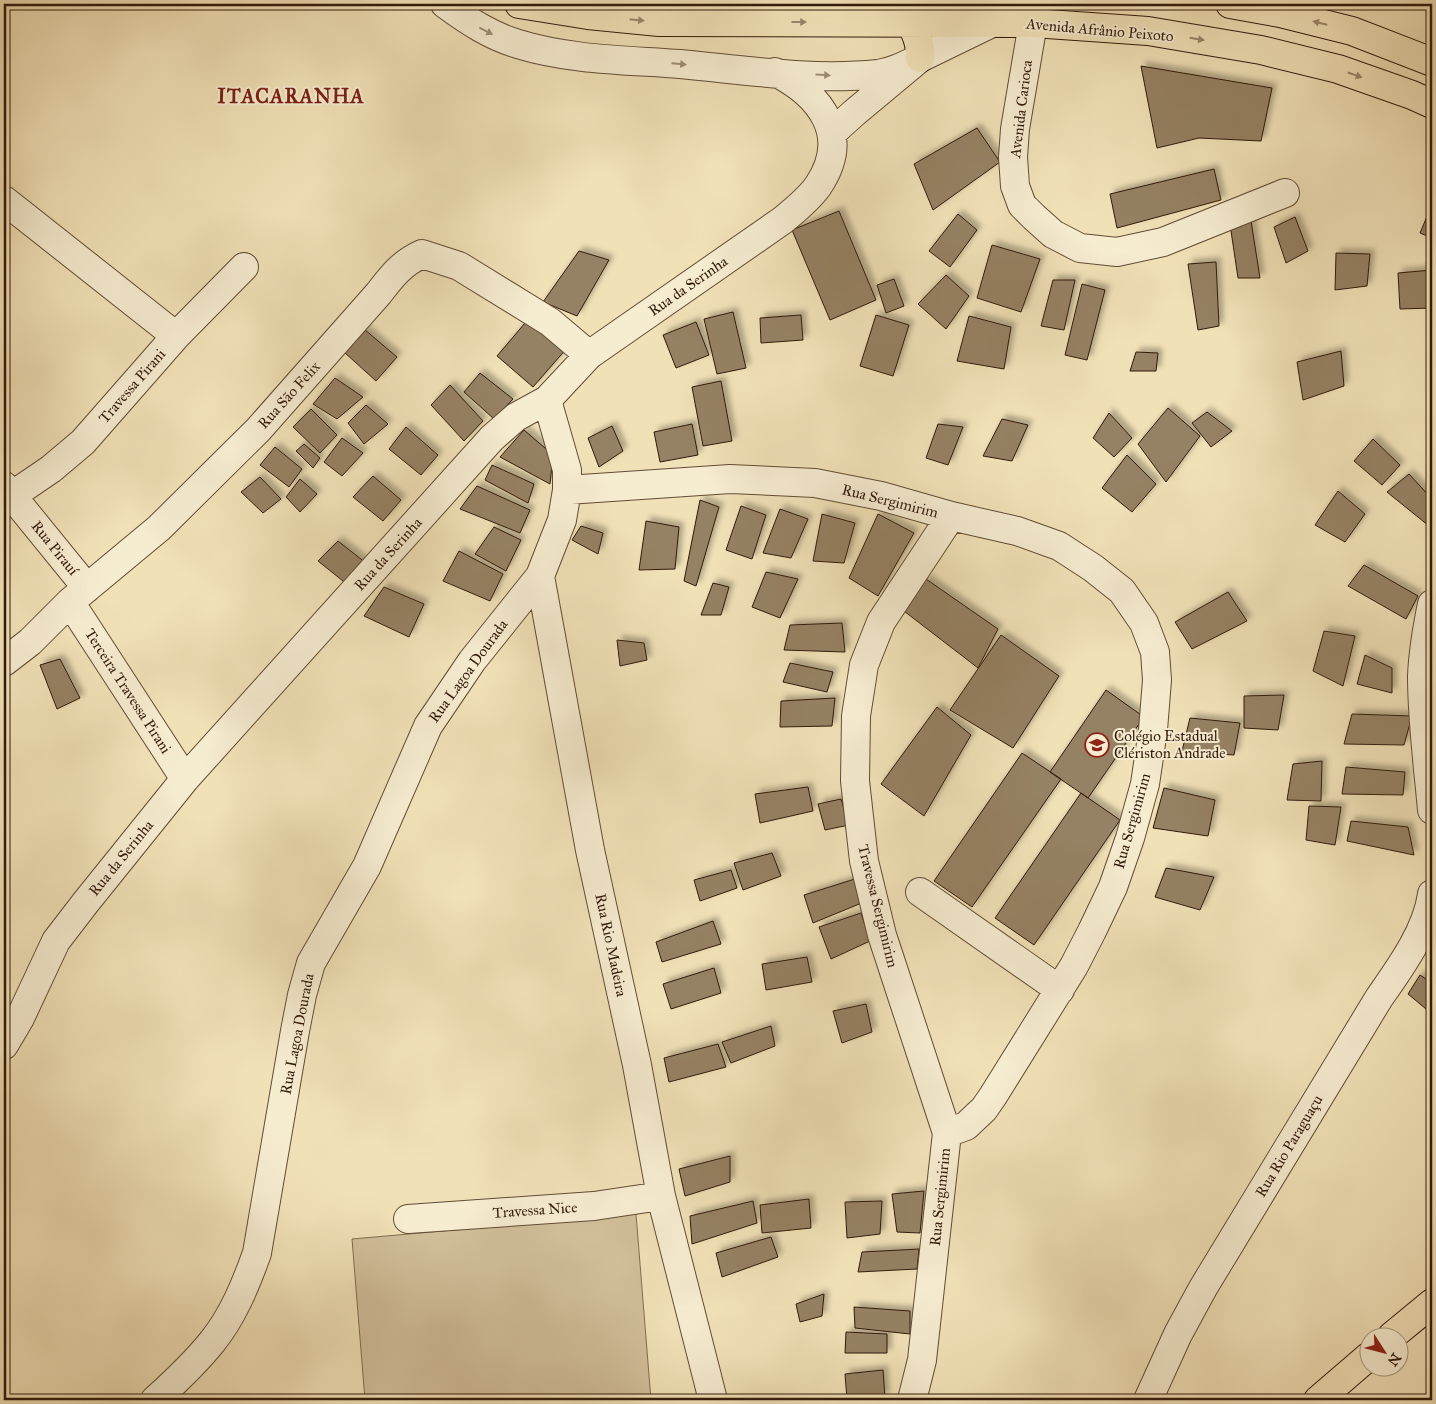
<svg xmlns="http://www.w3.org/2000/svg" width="1436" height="1404" font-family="'IM FELL Great Primer',serif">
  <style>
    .green { fill: #d1bf9a; stroke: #826c52 }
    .building { fill: #958164; stroke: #321a0b; filter: url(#shadow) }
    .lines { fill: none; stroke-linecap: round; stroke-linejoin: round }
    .minor-casing { stroke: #624c36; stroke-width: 30 }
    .major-casing { stroke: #321a0b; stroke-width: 30 }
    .minor { stroke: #f6ecd0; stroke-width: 28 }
    .major { stroke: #f1e1b7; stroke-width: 28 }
    .oneway { fill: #9b876a }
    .oneway2 { fill: #9e8e77 }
    .labels { text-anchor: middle; stroke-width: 4; stroke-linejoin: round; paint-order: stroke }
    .street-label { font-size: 15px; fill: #321a0b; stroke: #f6ecd0 }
    .poi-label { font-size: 15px; fill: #321a0b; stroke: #f6ecd0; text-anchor: start }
    .district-label { font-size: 20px; font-weight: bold; letter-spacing: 1px; fill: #7a1f14; stroke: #f6ecd0 }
  </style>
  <defs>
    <filter id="shadow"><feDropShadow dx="4.5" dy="-4.5" stdDeviation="2.5" flood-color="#0004"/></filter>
  </defs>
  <rect width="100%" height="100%" fill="#f1e1b7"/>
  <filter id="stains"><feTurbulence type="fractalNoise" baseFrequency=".004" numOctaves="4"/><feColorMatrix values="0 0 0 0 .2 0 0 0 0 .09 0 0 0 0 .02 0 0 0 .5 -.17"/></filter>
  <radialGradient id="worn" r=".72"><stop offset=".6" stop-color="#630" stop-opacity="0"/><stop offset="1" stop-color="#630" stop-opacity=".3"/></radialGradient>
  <!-- green -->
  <path class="green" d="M 636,1214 L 651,1400 L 365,1400 L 352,1239 Z"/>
  <!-- building -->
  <path class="building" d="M 1141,66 L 1272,88 L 1261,141 L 1199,138 L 1157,148 Z
    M 977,128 L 1000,162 L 933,210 L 914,164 Z
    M 1214,169 L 1221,200 L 1117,228 L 1110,194 Z
    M 1431,207 L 1432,207 L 1432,238 L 1420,233 Z
    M 839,211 L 876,300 L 830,320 L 792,230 Z
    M 958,214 L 977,230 L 950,267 L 929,251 Z
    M 1295,217 L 1308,251 L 1286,263 L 1274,227 Z
    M 1251,221 L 1260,278 L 1238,278 L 1230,224 Z
    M 992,245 L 1040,259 L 1021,312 L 977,298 Z
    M 579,251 L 609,260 L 577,316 L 543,302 Z
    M 1336,253 L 1370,254 L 1367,286 L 1335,290 Z
    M 1216,262 L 1219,326 L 1198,330 L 1188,264 Z
    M 1432,270 L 1432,308 L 1400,309 L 1398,273 Z
    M 946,275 L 969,296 L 946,329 L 918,304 Z
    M 894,279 L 904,306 L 886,313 L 877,285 Z
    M 1053,280 L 1075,280 L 1064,330 L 1041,326 Z
    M 1082,284 L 1105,290 L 1087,360 L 1065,355 Z
    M 733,312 L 746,368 L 717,374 L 704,319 Z
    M 801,315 L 803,340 L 761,343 L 760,318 Z
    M 876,315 L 909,325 L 893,376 L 860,366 Z
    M 531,316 L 567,348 L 533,387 L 497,356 Z
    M 969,316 L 1011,327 L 1004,369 L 957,361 Z
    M 696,322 L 709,355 L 676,368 L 663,335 Z
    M 364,329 L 397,357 L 376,381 L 344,352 Z
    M 1341,351 L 1344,386 L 1303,400 L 1297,362 Z
    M 1136,352 L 1158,353 L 1156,371 L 1130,371 Z
    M 480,373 L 513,399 L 494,419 L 464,392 Z
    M 335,378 L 363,397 L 337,419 L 313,404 Z
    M 721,381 L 732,441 L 703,446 L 692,387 Z
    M 450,385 L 483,421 L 464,441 L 431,405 Z
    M 366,405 L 388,424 L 364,444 L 348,423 Z
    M 1168,408 L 1200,436 L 1166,482 L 1138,444 Z
    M 311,409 L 337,435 L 320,453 L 293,427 Z
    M 1207,412 L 1232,431 L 1211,447 L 1192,423 Z
    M 1109,413 L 1132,438 L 1114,457 L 1093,438 Z
    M 1002,419 L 1028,425 L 1012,461 L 983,456 Z
    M 692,424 L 698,455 L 660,462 L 654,432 Z
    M 938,424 L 963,427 L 948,465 L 926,458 Z
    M 612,426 L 623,451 L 599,467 L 588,438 Z
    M 406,427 L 438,455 L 421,475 L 389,449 Z
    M 524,430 L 553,455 L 550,484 L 500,457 Z
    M 342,438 L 363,453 L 342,476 L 324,462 Z
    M 1373,439 L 1400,465 L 1382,485 L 1354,461 Z
    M 304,444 L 320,458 L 313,468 L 296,451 Z
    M 275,447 L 302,469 L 289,487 L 260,465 Z
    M 1127,455 L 1156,484 L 1132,512 L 1102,488 Z
    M 492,465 L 534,484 L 528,503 L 485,480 Z
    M 1409,474 L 1432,499 L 1432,523 L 1429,526 L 1387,492 Z
    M 373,476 L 401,500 L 383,521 L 353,497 Z
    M 260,477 L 281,499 L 263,513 L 241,492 Z
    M 300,479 L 317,494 L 300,512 L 286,497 Z
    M 477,486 L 530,510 L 520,533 L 460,509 Z
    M 1338,491 L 1365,514 L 1345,542 L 1315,525 Z
    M 700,500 L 719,507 L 696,586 L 684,581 Z
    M 741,506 L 766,515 L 752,559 L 726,550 Z
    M 780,509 L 808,519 L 791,558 L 763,553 Z
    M 822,514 L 855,523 L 844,563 L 813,561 Z
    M 878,514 L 914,533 L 878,596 L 849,578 Z
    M 646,521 L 679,527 L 675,569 L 639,570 Z
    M 581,526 L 603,533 L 598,554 L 572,540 Z
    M 494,527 L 521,540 L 506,571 L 475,554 Z
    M 338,541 L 366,563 L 348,585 L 318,561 Z
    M 459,551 L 503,574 L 490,601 L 443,581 Z
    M 1364,565 L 1418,596 L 1406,619 L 1348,586 Z
    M 766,572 L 798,579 L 780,618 L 752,607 Z
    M 926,579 L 998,629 L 978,668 L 900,608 Z
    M 713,583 L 729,587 L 721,615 L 701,615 Z
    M 384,587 L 424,604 L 409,637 L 364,616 Z
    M 1228,592 L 1247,621 L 1192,649 L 1175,622 Z
    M 842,623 L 845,652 L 784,650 L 790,625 Z
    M 1324,631 L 1355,636 L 1343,686 L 1313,671 Z
    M 1001,635 L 1059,676 L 1013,748 L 950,710 Z
    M 617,640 L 644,643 L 647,660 L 620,666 Z
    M 1365,655 L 1392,668 L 1392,693 L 1357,684 Z
    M 60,659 L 80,698 L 57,709 L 40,665 Z
    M 790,663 L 833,672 L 827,692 L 783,682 Z
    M 1106,690 L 1144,717 L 1088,798 L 1050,772 Z
    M 1284,695 L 1278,730 L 1244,728 L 1244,696 Z
    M 835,698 L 832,726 L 780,727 L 781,701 Z
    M 937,707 L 971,735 L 924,816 L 881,784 Z
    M 1352,714 L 1412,716 L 1404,745 L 1344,744 Z
    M 1190,718 L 1240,723 L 1234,755 L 1182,751 Z
    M 1022,753 L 1061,779 L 972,907 L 934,881 Z
    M 1322,761 L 1321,801 L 1287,800 L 1293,764 Z
    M 1346,767 L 1405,772 L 1403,795 L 1342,794 Z
    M 808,787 L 813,811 L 760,823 L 755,794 Z
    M 1164,788 L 1215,800 L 1208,836 L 1153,828 Z
    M 1081,793 L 1120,820 L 1034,945 L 995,918 Z
    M 841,799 L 849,825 L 825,830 L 818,804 Z
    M 1309,806 L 1341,807 L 1335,845 L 1306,840 Z
    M 1351,821 L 1408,827 L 1414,855 L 1347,841 Z
    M 772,853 L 781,876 L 743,890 L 734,863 Z
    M 1166,868 L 1214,877 L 1200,910 L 1155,897 Z
    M 731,870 L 737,888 L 700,901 L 694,880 Z
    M 858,878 L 864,902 L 813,923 L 804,895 Z
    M 861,913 L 870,941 L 831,959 L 819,927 Z
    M 713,921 L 721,944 L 662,962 L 656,942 Z
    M 807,957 L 812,982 L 766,990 L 762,964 Z
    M 714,968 L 721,993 L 671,1009 L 663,984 Z
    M 1420,975 L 1432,983 L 1432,1014 L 1408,994 Z
    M 866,1004 L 872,1032 L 842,1043 L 833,1011 Z
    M 771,1026 L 775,1046 L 731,1063 L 722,1042 Z
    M 718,1044 L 726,1067 L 669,1082 L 664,1058 Z
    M 730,1156 L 730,1182 L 685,1196 L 679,1169 Z
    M 924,1191 L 920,1233 L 897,1232 L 892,1194 Z
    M 809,1199 L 811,1228 L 762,1233 L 760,1205 Z
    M 753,1201 L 757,1223 L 692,1244 L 690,1216 Z
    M 882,1201 L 880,1234 L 847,1238 L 845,1202 Z
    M 771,1237 L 778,1257 L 722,1277 L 716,1253 Z
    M 919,1249 L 917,1269 L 858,1272 L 862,1252 Z
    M 824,1294 L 822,1316 L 800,1322 L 796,1304 Z
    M 854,1307 L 910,1311 L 910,1334 L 855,1328 Z
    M 846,1332 L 887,1334 L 887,1353 L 845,1353 Z
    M 883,1370 L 885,1397 L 847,1399 L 845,1374 Z"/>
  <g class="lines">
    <!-- minor casing -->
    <g class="minor-casing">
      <path id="minor" d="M 445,4 C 468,21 491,36 518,44 C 570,60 626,60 680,64 C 745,70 812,81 878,74 C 893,72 906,65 920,58
        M 1033,23 L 1015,129 L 1013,157 L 1015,186 L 1022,205 L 1034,217 L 1053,234 L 1080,248 L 1117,252 L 1163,242 L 1285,193
        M 833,132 L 854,113 L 920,58 L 992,23
        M 4,200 L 176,336
        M 547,400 L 567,470 L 567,490 L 562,520 L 540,576 L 590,850 L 637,1065 L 661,1196 L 713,1400
        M 4,486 L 87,588
        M 567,490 L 730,479 L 815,483 L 881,496 L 951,516 L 1017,531 L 1059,546 L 1093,568 L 1122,591 L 1144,623 L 1155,652 L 1157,680 L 1153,730 L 1145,784 L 1130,838 L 1113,887 L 1092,931 L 1074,966 L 993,1096 L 984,1109 L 966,1126 L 947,1133 L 922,1360 L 912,1400
        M 4,501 L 51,469 L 83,442 L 176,336 L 244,267
        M 70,602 L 185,779
        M 1432,604 C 1427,628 1423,652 1422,676 C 1422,721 1428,766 1432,810
        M 4,662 L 30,642 L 70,602 L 159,528 L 258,430 L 379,293 C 392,276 402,263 422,254 L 459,266 L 550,322 L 589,355
        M 920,892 L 1060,990
        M 4,1045 L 20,1018 L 56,941 L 86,902 L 185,779 L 492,438 L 516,417 L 547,400 L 589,355 L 783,220 C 795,210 809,199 818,186 C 852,136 821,95 775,72
        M 947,1133 L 882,935 L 864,861 L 855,781 L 856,716 L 864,665 L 881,622 L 951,516
        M 408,1219 L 594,1206 L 661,1196
        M 155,1400 C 175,1382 195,1363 212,1342 C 233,1316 246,1284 257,1253 L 295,1031 L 302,995 L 311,963 L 367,866 L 428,726 L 472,661 L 540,576
        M 1148,1400 L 1178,1334 L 1203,1288 L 1379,998 C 1400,968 1427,931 1432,894"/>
    </g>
    <!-- major casing -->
    <g class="major-casing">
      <path id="major" d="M 519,4 L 588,15 L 659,22 L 1033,23 L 1148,31 L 1261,50 L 1338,69 L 1412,95 L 1432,104
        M 1230,4 L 1280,13 L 1352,31 L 1432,62
        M 900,10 C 913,24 921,39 920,58
        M 1392,1336 L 1432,1303
        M 1318,1400 L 1368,1357"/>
    </g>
    <!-- minor -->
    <use href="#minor" class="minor"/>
    <!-- major -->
    <use href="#major" class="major"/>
  </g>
  <!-- one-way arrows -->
  <defs><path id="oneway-solid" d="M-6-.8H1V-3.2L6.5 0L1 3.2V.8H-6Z" transform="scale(1.25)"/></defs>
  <g class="oneway">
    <use href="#oneway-solid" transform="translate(637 20) rotate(6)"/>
    <use href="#oneway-solid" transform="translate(799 22)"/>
    <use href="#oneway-solid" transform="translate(1320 23) rotate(-166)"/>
    <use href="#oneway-solid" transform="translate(1197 39) rotate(9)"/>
    <use href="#oneway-solid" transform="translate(1355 75) rotate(19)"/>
  </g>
  <g class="oneway2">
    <use href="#oneway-solid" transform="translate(486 31) rotate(27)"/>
    <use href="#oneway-solid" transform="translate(679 64) rotate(5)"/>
    <use href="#oneway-solid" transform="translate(823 75) rotate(3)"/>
  </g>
  <!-- icons -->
  <defs>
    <g id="school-ring" transform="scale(1.25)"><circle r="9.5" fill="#f6ecd0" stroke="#8f2418" stroke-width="1.5"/><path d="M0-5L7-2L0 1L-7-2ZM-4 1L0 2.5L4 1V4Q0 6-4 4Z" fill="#8f2418"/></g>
  </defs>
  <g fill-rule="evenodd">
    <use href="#school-ring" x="1097" y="745"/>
  </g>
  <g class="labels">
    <!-- street labels -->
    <g class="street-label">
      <text transform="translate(1100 30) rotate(5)" y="5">Avenida Afrânio Peixoto</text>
      <text transform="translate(1021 109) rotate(-83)" y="5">Avenida Carioca</text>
      <text transform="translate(688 286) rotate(-35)" y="5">Rua da Serinha</text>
      <text transform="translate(132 386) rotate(-49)" y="5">Travessa Pirani</text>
      <text transform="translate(289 395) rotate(-48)" y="5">Rua São Felix</text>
      <text transform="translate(890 501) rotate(14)" y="5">Rua Sergimirim</text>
      <text transform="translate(55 548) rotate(51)" y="5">Rua Pirauí</text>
      <text transform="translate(388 554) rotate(-48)" y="5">Rua da Serinha</text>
      <text transform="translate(468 671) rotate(-54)" y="5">Rua Lagoa Dourada</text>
      <text transform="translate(128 691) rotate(57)" y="5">Terceira Travessa Pirani</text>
      <text transform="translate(1132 821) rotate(-74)" y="5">Rua Sergimirim</text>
      <text transform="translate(121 858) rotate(-51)" y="5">Rua da Serinha</text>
      <text transform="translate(878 906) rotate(76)" y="5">Travessa Sergimirim</text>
      <text transform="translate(611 945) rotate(78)" y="5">Rua Rio Madeira</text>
      <text transform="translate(297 1034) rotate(-79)" y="5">Rua Lagoa Dourada</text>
      <text transform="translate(1289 1146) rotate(-59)" y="5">Rua Rio Paraguaçu</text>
      <text transform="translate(940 1197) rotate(-84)" y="5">Rua Sergimirim</text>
      <text transform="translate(535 1210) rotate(-4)" y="5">Travessa Nice</text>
    </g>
    <!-- poi labels -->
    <g class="poi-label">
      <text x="1114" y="741">Colégio Estadual<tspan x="1114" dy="17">Clériston Andrade</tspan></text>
    </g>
    <!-- district labels -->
    <g class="district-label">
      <text x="291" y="103">ITACARANHA</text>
    </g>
  </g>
  <!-- margin -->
  <rect width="1436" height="1404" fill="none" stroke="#f1e1b7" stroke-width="20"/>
  <rect x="5" y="5" width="1426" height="1394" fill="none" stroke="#321a0b" stroke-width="2.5"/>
  <rect x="10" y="10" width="1416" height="1384" fill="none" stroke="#321a0b"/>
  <!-- north arrow -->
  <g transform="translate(1384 1352) rotate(126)"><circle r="24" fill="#f6ecd0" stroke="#a89881"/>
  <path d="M0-4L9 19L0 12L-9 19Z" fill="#8f2418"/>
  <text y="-8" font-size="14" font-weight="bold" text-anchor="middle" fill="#321a0b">N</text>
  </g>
  <rect width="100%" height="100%" filter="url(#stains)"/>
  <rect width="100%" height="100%" fill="url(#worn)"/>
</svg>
